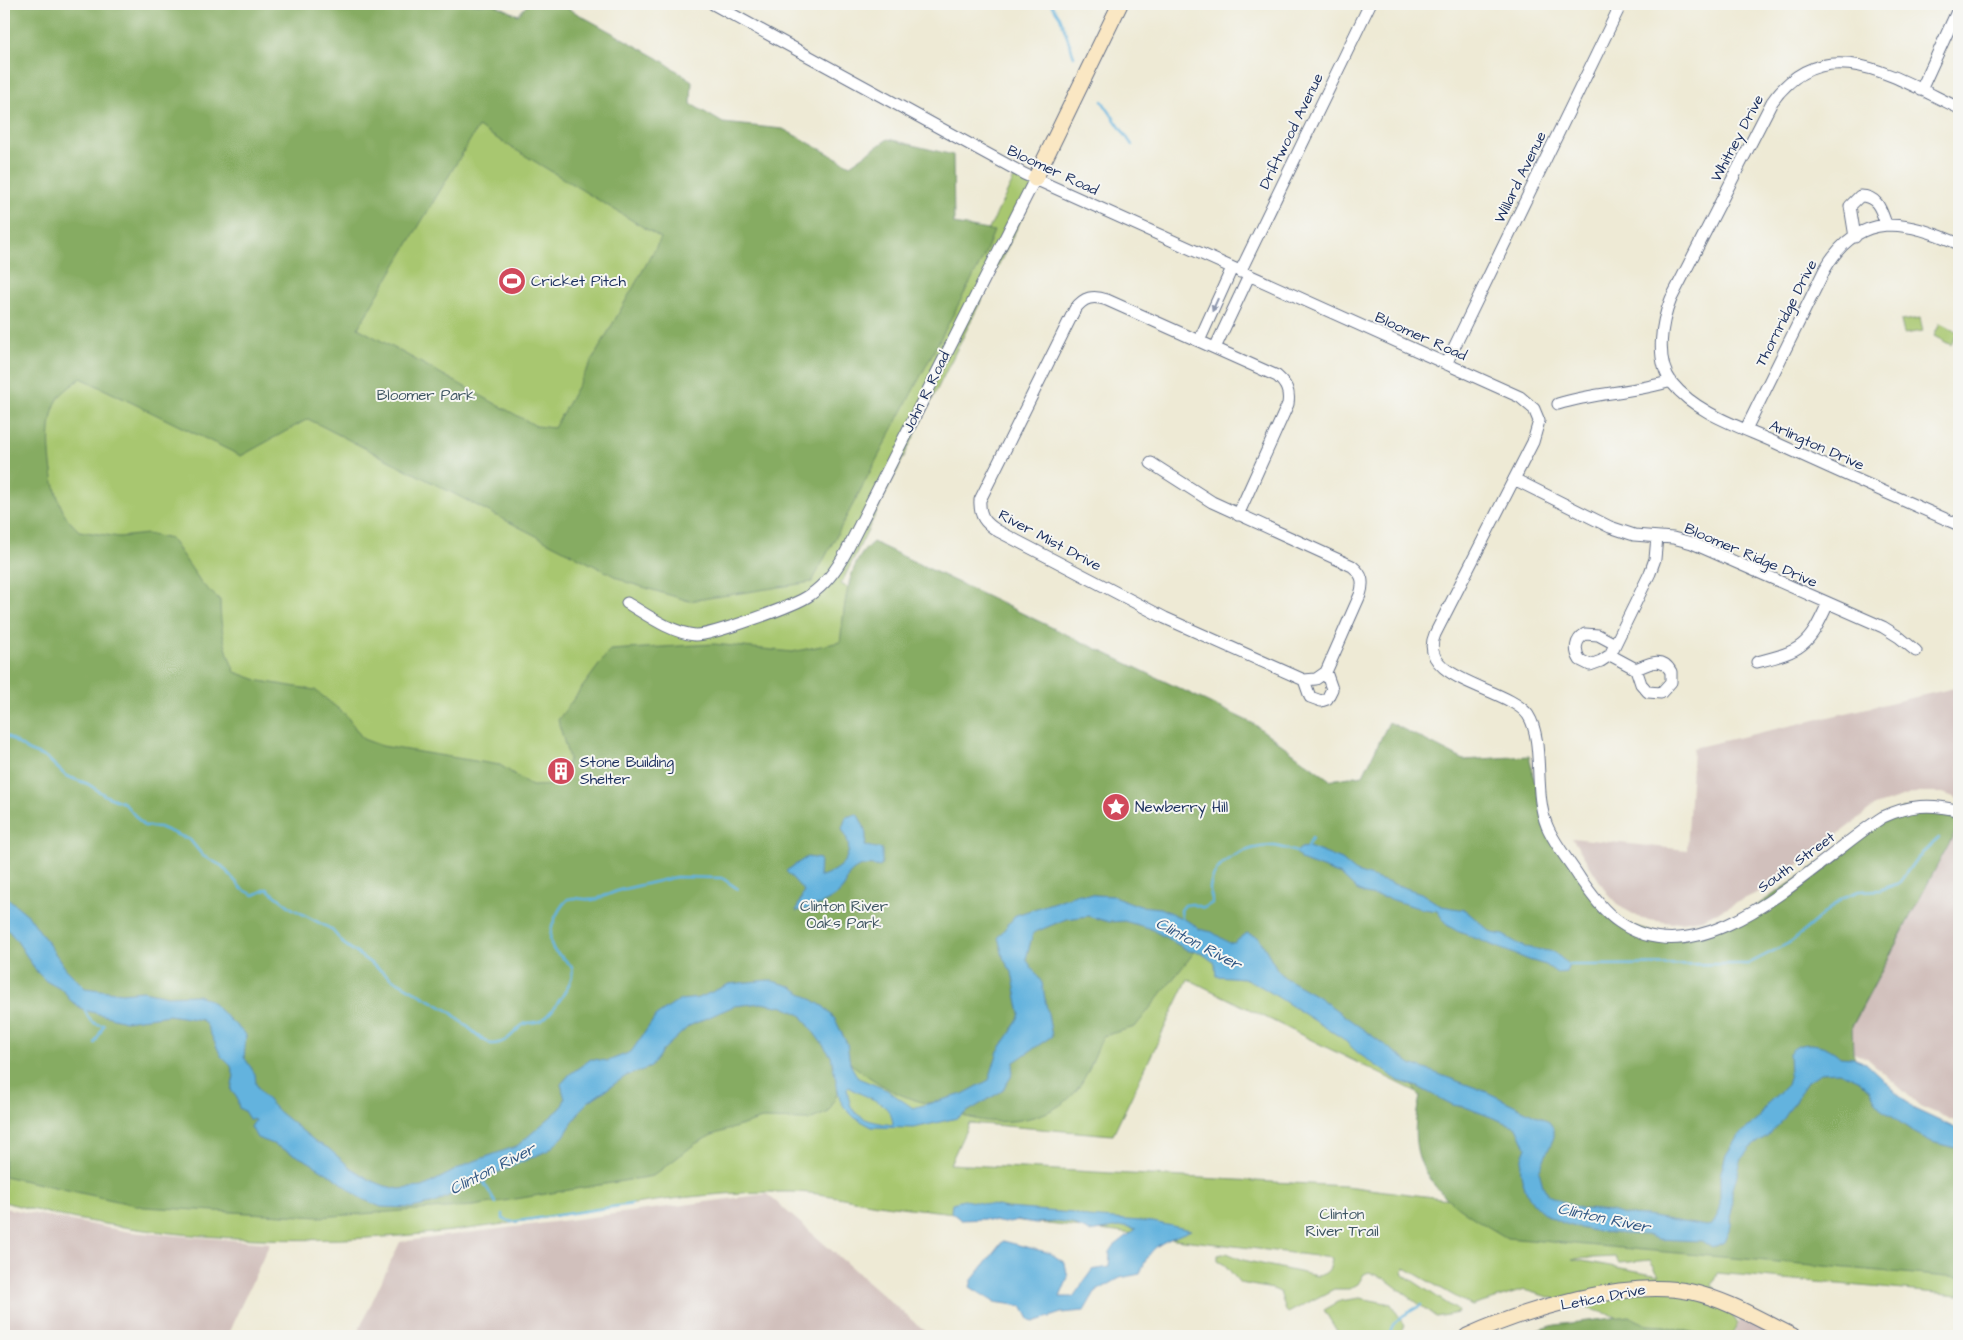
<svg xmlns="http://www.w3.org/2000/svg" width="1963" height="1340" font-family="'Architects Daughter',sans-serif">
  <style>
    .industrial { fill: #d1c0bc }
    .green { fill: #a8c76f; stroke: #627b66; fill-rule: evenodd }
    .forest { fill: #86ac62; stroke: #506e60; fill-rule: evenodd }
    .water { fill: #64b3de; stroke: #40719e; fill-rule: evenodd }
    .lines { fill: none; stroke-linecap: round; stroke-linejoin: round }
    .stream { stroke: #64b3de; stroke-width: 2.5 }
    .street-casing { stroke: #657088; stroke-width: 13 }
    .secondary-casing { stroke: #657088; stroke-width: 17 }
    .street { stroke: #fff; stroke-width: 11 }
    .secondary { stroke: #fae7c3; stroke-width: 15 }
    .oneway { fill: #8d97ae }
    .labels { text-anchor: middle; stroke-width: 4; stroke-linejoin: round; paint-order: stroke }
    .street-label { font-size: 15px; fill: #1b2f5e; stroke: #f6f6f2 }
    .poi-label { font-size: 15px; fill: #1b2f5e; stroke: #f6f6f2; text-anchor: start }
    .park-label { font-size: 15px; fill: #3e5562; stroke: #f6f6f2 }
    .water-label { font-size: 16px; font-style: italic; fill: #315784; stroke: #f6f6f2 }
  </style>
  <rect width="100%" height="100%" fill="#f6f6f2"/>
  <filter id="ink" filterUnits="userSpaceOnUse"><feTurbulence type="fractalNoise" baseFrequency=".02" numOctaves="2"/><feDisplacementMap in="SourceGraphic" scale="10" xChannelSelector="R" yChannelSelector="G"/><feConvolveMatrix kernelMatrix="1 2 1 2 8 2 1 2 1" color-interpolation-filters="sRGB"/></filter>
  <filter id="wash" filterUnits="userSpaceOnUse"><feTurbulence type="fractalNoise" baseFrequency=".0096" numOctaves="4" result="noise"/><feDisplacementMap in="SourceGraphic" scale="20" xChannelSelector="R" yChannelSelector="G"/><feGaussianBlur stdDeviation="1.12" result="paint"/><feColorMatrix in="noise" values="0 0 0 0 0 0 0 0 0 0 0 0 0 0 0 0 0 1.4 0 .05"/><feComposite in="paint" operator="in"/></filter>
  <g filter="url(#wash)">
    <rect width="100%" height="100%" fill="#eeead5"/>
    <!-- industrial -->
    <path class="industrial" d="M 1959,687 L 1959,799 L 1943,793 L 1914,793 L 1875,806 L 1769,887 L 1702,919 L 1672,923 L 1642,919 L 1619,906 L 1607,893 L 1572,838 L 1687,850 L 1693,748 Z
      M 1959,823 L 1959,1123 L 1920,1106 L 1867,1058 L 1853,1053 L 1852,1025 Z
      M 767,1194 L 930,1336 L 356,1336 L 400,1242 Z
      M 4,1208 L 130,1232 L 270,1243 L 227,1336 L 4,1336 Z
      M 1741,1318 L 1778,1336 L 1733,1336 Z"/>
    <!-- green -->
    <path class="green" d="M 4,4 L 494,4 L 972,264 L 1017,172 L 1039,183 L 841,584 L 908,619 L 1739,1001 L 1904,929 L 1743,1233 L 1959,1254 L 1959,1295 L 1717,1273 L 1712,1284 L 1738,1324 L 1731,1336 L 1667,1336 L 1611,1315 L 1524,1290 L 1472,1306 L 1405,1268 L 1403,1271 L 1404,1275 L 1457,1310 L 1458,1313 L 1436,1317 L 1384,1278 L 1369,1272 L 1364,1274 L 1358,1284 L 1349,1289 L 1334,1289 L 1288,1313 L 1286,1311 L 1280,1292 L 1273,1289 L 1240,1283 L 1225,1265 L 1218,1261 L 1218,1255 L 1227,1253 L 1243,1260 L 1317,1276 C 1328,1274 1331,1269 1332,1258 C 1203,1242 1074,1227 945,1212 C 920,1209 896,1207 871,1203 C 845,1199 818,1192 791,1192 C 677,1190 564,1218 451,1231 C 307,1248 144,1241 4,1202 ZM 1188,979 L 1423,1095 L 1457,1200 L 1345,1186 L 950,1164 L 969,1123 L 1113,1135 ZM 1615,1257 L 1619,1263 L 1650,1260 L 1659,1275 L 1572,1259 Z
      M 1920,318 L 1923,331 L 1904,334 L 1901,321 Z
      M 1940,323 L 1958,332 L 1951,345 L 1934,336 Z
      M 1360,1298 L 1391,1304 L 1405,1326 L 1399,1336 L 1340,1336 L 1324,1310 L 1340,1301 Z"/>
    <!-- forest -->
    <path class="forest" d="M 4,4 L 494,4 L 518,15 L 528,4 L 560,4 L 658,58 L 692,81 L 691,104 L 723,123 L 783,129 L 850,165 L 888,139 L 953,155 L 954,224 L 994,231 L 984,256 L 812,582 L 689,601 L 626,582 L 308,419 L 241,456 L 81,378 C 74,384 63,391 58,399 C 42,424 51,493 66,516 C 69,522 75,526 79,531 L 119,537 L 147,534 L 171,539 L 203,585 L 220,600 C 220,626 224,647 235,672 L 260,681 L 315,690 L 346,715 L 363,739 L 382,746 L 500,765 L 532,786 L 557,785 L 569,759 L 558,720 L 610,650 L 714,644 L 792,652 L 840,642 C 845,609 845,564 873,542 L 1254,724 L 1330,780 L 1363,775 L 1389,722 L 1464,760 L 1529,756 L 1542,813 L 1549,832 L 1621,923 L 1676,937 L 1738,918 L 1902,809 L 1959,811 L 1959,823 L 1954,834 L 1852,1026 L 1853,1053 L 1858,1069 L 1898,1107 L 1959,1135 L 1959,1278 L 1507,1238 C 1446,1202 1400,1176 1420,1097 L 1410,1082 L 1411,1071 L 1197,949 L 1135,1027 L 1103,1036 C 1095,1054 1088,1075 1076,1091 C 1053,1120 1001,1128 967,1117 C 960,1115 955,1107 948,1105 C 940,1102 930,1104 922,1102 C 893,1095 868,1077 846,1060 L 844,1078 L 829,1112 L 809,1120 L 762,1119 L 712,1135 L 695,1144 L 653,1176 L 474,1206 L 319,1217 L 144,1207 L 4,1176 ZM 478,127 L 661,238 L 554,428 L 536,426 L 358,328 Z
      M 1629,1316 L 1647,1325 L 1666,1326 L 1709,1336 L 1517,1336 L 1555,1325 Z"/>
    <!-- water -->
    <path class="water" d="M 857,814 C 864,825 868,833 865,846 L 882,849 L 882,862 L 880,867 C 868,864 856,865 848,876 C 846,879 847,884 844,887 C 836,900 810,910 796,911 L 804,891 L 786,871 L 807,857 L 820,859 L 819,877 C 843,869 858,854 842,829 L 846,817 Z
      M 1309,847 L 1342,860 L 1356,872 L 1421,893 L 1441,906 L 1465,910 L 1492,933 L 1503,935 L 1524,947 L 1554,952 L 1569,965 L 1566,972 L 1557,973 L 1546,965 L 1529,960 L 1457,931 L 1447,925 L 1437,911 L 1418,908 L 1387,898 L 1365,894 L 1357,890 L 1341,875 L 1301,860 L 1296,852 L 1301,848 Z
      M 1079,894 L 1113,896 L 1140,906 L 1160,908 L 1192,923 L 1198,929 L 1212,932 L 1229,943 L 1234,943 L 1247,933 L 1259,938 L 1277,969 L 1285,978 L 1317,996 L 1411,1064 L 1487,1092 L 1549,1122 L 1554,1129 L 1554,1137 L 1539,1171 L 1543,1186 L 1548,1195 L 1567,1204 L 1583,1209 L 1611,1211 L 1623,1215 L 1646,1216 L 1706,1226 L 1712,1225 L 1720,1210 L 1720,1175 L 1726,1155 L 1738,1136 L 1759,1118 L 1767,1104 L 1787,1085 L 1790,1075 L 1789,1053 C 1802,1037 1829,1045 1840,1057 L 1853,1058 L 1866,1063 L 1914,1109 L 1959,1130 L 1959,1149 L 1932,1142 L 1915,1133 L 1884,1111 L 1876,1102 L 1870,1090 L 1858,1080 L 1839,1072 L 1820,1073 L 1807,1082 L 1783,1120 L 1771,1133 L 1750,1148 L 1742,1158 L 1732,1192 L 1731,1226 L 1724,1242 L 1712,1248 L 1702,1241 L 1657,1239 L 1647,1235 C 1607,1233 1540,1232 1525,1188 C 1519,1172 1519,1163 1526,1147 L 1517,1127 L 1465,1107 L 1453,1105 L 1418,1087 L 1399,1081 L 1359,1054 L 1342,1038 L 1262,987 L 1244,978 L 1216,976 L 1215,963 L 1200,952 L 1189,951 L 1149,928 L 1124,921 L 1109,922 L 1088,916 L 1066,919 L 1033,933 L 1026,959 L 1042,983 L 1052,1036 L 1014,1062 L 1011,1077 L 1002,1091 L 957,1118 L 914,1128 L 872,1127 L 855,1118 L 845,1108 L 840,1100 L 831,1056 L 801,1015 L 784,1007 L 761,1003 L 734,1006 L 689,1026 L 663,1050 L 651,1067 L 626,1076 L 588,1102 L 582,1108 L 564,1136 L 549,1150 L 490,1176 L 484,1183 L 473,1183 L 435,1203 L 412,1208 L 381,1207 L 360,1198 L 338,1180 L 309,1162 L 271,1143 L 257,1138 L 251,1127 L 255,1120 L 249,1119 L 244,1111 L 239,1108 L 237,1098 L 231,1090 L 234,1076 L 231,1066 L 221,1056 L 207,1026 L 202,1020 L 169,1015 L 125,1021 L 84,1010 L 70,1000 L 64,991 L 46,981 L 37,972 L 17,941 L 4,925 L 4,895 L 29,916 L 66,969 L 85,988 L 122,993 L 143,991 L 167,996 L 198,995 L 209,1000 L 246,1035 L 244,1057 L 255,1074 L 256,1084 L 262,1094 L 279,1112 L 316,1142 L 328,1148 L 351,1168 L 370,1180 L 385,1186 L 399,1189 L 423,1187 L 469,1163 L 517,1146 L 561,1108 L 565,1099 L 561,1084 L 570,1074 L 591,1059 L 608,1061 L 631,1052 L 656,1016 L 680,1000 L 699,998 L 729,984 L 769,980 L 790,986 L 824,1007 L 835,1019 L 847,1044 L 850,1064 L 858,1078 L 887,1090 L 913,1108 L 963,1094 L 989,1080 L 998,1051 L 1011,1032 L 1020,1014 L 1012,972 L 1004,960 L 998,937 L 1016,915 ZM 849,1087 C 865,1099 892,1100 893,1125 C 880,1123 859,1121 852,1108 C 849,1103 848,1094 847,1088 Z
      M 964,1200 L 1007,1208 L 1073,1213 L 1087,1217 L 1153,1222 L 1191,1230 C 1163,1243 1151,1242 1140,1274 L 1120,1278 L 1095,1292 L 1084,1311 L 1061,1313 L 1034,1322 L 1030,1321 L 1022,1306 L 994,1302 L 970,1287 L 972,1280 L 1003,1241 L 1050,1253 L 1065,1263 L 1068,1278 L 1060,1297 L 1073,1297 L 1092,1270 L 1109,1267 L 1110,1252 L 1114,1246 L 1136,1229 L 1126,1226 L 1090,1232 L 1072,1224 L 1058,1222 L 1035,1223 L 1018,1220 L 1004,1223 L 984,1219 L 961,1220 L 951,1212 L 952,1203 Z"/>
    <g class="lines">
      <!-- stream -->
      <path class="stream" d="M 1051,4 L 1060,17 L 1074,56
        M 1102,101 L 1132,145
        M 4,734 L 29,751 L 47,758 L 66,776 L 88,784 L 106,796 L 124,803 L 144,826 L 159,827 L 190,840 L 203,856 L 222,866 L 242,889 L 254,895 L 267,889 L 293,909 L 331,929 L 344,944 L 391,978 L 449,1011 L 482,1039 L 491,1044 C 512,1044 515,1026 527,1023 C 532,1022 537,1023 542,1020 C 552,1013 576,981 572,968 C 569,960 558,956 553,949 C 545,935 557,909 568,899 L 574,898 L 594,900 L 620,890 L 676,877 L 722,878 L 738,889
        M 1307,847 L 1312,838
        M 1182,918 L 1181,910 L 1185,905 L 1192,904 L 1204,908 L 1212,903 C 1213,897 1209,893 1210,888 C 1213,859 1249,846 1273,846 C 1281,846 1289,850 1296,852
        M 1569,965 L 1748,964 L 1791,942 L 1842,898 L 1859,891 L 1880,890 L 1899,883 L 1917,858 L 1939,838
        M 85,1010 C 89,1021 93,1025 104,1025 L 95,1043
        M 484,1183 L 496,1203
        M 503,1214 L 503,1219 L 512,1222 L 632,1204
        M 1391,1336 C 1387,1321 1410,1312 1421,1305"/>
    </g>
  </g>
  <g filter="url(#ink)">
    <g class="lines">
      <!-- street casing -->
      <g class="street-casing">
        <path id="street" d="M 713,4 L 1024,174 L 1520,397 L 1534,409 L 1539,421 L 1533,442 L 1435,634 C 1415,680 1508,687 1528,715 C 1545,741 1533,793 1547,826 C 1555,845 1570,862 1581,880 C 1592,895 1603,911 1619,922 C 1706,983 1816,859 1883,817 C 1909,805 1931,803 1959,811
          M 1921,90 L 1959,7
          M 1959,108 C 1897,79 1824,28 1772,102 L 1671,299 C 1661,323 1655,361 1672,383 C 1697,414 1741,427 1776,443 C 1837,471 1898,498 1959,525
          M 1855,237 L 1850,206 L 1860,196 C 1878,196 1881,210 1886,224
          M 1240,272 L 1370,4
          M 1199,341 L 1232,268
          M 1215,348 L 1249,276
          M 1446,364 L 1621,4
          M 1558,404 C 1595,392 1633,393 1671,381
          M 1746,429 L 1825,269 C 1859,210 1907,220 1959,244
          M 1151,463 L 1212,502 L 1352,566 C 1363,575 1364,582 1360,595 L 1326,672 L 1316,679 L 1304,680 L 1165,618 L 998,531 C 985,523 979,516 980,500 L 1075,309 C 1084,297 1093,295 1107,300 L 1277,376 C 1286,384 1290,391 1288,404 L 1238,515
          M 1514,479 L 1610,527 L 1634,535 L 1673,538 L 1692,543 L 1883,627 L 1899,637 L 1916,651
          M 627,603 C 647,615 672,633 695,635 C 710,636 797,605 810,595 C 826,584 837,569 846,552 L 1035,179
          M 1615,644 L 1598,635 L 1585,634 C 1575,640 1574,650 1580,660 L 1590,665 L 1601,661 L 1610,655 L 1650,573 L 1655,559 L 1657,537
          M 1610,655 L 1636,669 L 1641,684 L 1648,692 L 1661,693 L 1671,682 L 1671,672 C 1663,656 1650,663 1636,669
          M 1757,662 C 1802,651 1809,646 1828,603
          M 1304,680 L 1310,697 L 1321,701 L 1327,699 L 1332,689 L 1326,672"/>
      </g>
      <!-- secondary casing -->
      <g class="secondary-casing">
        <path id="secondary" d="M 1035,179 L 1120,4
          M 1467,1336 C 1527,1309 1628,1278 1692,1292 C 1728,1300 1760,1320 1793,1336"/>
      </g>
      <!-- street -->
      <use href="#street" class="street"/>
      <!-- secondary -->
      <use href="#secondary" class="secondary"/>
    </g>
    <!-- one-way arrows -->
    <defs><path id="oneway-solid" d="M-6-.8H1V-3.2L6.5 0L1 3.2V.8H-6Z" transform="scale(1.25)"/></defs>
    <use class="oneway" href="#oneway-solid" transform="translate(1215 305) rotate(114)"/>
  </g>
  <!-- icons -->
  <defs>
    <g id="stadium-disc" transform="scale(1.4375)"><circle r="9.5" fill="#d1495b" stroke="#f6f6f2"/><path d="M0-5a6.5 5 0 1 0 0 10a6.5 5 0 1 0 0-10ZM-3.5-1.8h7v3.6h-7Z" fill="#fff"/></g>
    <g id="building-disc" transform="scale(1.4375)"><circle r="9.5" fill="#d1495b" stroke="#f6f6f2"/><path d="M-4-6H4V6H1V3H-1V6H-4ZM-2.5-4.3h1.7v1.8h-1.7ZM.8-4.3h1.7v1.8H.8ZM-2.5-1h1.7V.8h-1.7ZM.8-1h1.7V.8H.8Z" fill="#fff"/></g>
    <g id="sight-disc" transform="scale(1.4375)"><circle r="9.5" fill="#d1495b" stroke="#f6f6f2"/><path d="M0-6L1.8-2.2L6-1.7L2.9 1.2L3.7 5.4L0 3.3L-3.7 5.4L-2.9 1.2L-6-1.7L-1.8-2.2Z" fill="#fff"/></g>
  </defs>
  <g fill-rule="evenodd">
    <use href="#stadium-disc" x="512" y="281"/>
    <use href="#building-disc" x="561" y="771"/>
    <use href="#sight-disc" x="1116" y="807"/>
  </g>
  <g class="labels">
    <!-- street labels -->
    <g class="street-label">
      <text transform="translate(1291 131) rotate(-64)" y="5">Driftwood Avenue</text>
      <text transform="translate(1737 138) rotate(-62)" y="5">Whitney Drive</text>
      <text transform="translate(1053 170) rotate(25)" y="5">Bloomer Road</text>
      <text transform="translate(1520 177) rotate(-64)" y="5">Willard Avenue</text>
      <text transform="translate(1786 313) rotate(-63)" y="5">Thornridge Drive</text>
      <text transform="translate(1421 336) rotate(24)" y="5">Bloomer Road</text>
      <text transform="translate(926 392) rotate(-64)" y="5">John R Road</text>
      <text transform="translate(1817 445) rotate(24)" y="5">Arlington Drive</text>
      <text transform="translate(1050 540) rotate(28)" y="5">River Mist Drive</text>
      <text transform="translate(1751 555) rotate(23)" y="5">Bloomer Ridge Drive</text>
      <text transform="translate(1796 862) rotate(-36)" y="5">South Street</text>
      <text transform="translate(1603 1297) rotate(-11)" y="5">Letica Drive</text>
    </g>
    <!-- poi labels -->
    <g class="poi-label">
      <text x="531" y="286">Cricket Pitch</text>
      <text x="580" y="767">Stone Building<tspan x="580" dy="17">Shelter</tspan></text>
      <text x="1135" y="812">Newberry Hill</text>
    </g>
    <!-- park labels -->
    <g class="park-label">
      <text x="426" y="400">Bloomer Park</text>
      <text x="844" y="911">Clinton River<tspan x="844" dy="17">Oaks Park</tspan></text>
      <text x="1342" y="1219">Clinton<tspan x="1342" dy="17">River Trail</tspan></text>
    </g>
    <!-- water labels -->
    <g class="water-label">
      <text transform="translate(1199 943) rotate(28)" y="6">Clinton River</text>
      <text transform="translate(492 1168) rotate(-27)" y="6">Clinton River</text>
      <text transform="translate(1604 1217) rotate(12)" y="6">Clinton River</text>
    </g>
  </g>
  <!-- margin -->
  <rect width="1963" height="1340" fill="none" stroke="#f6f6f2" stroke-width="20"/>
</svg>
